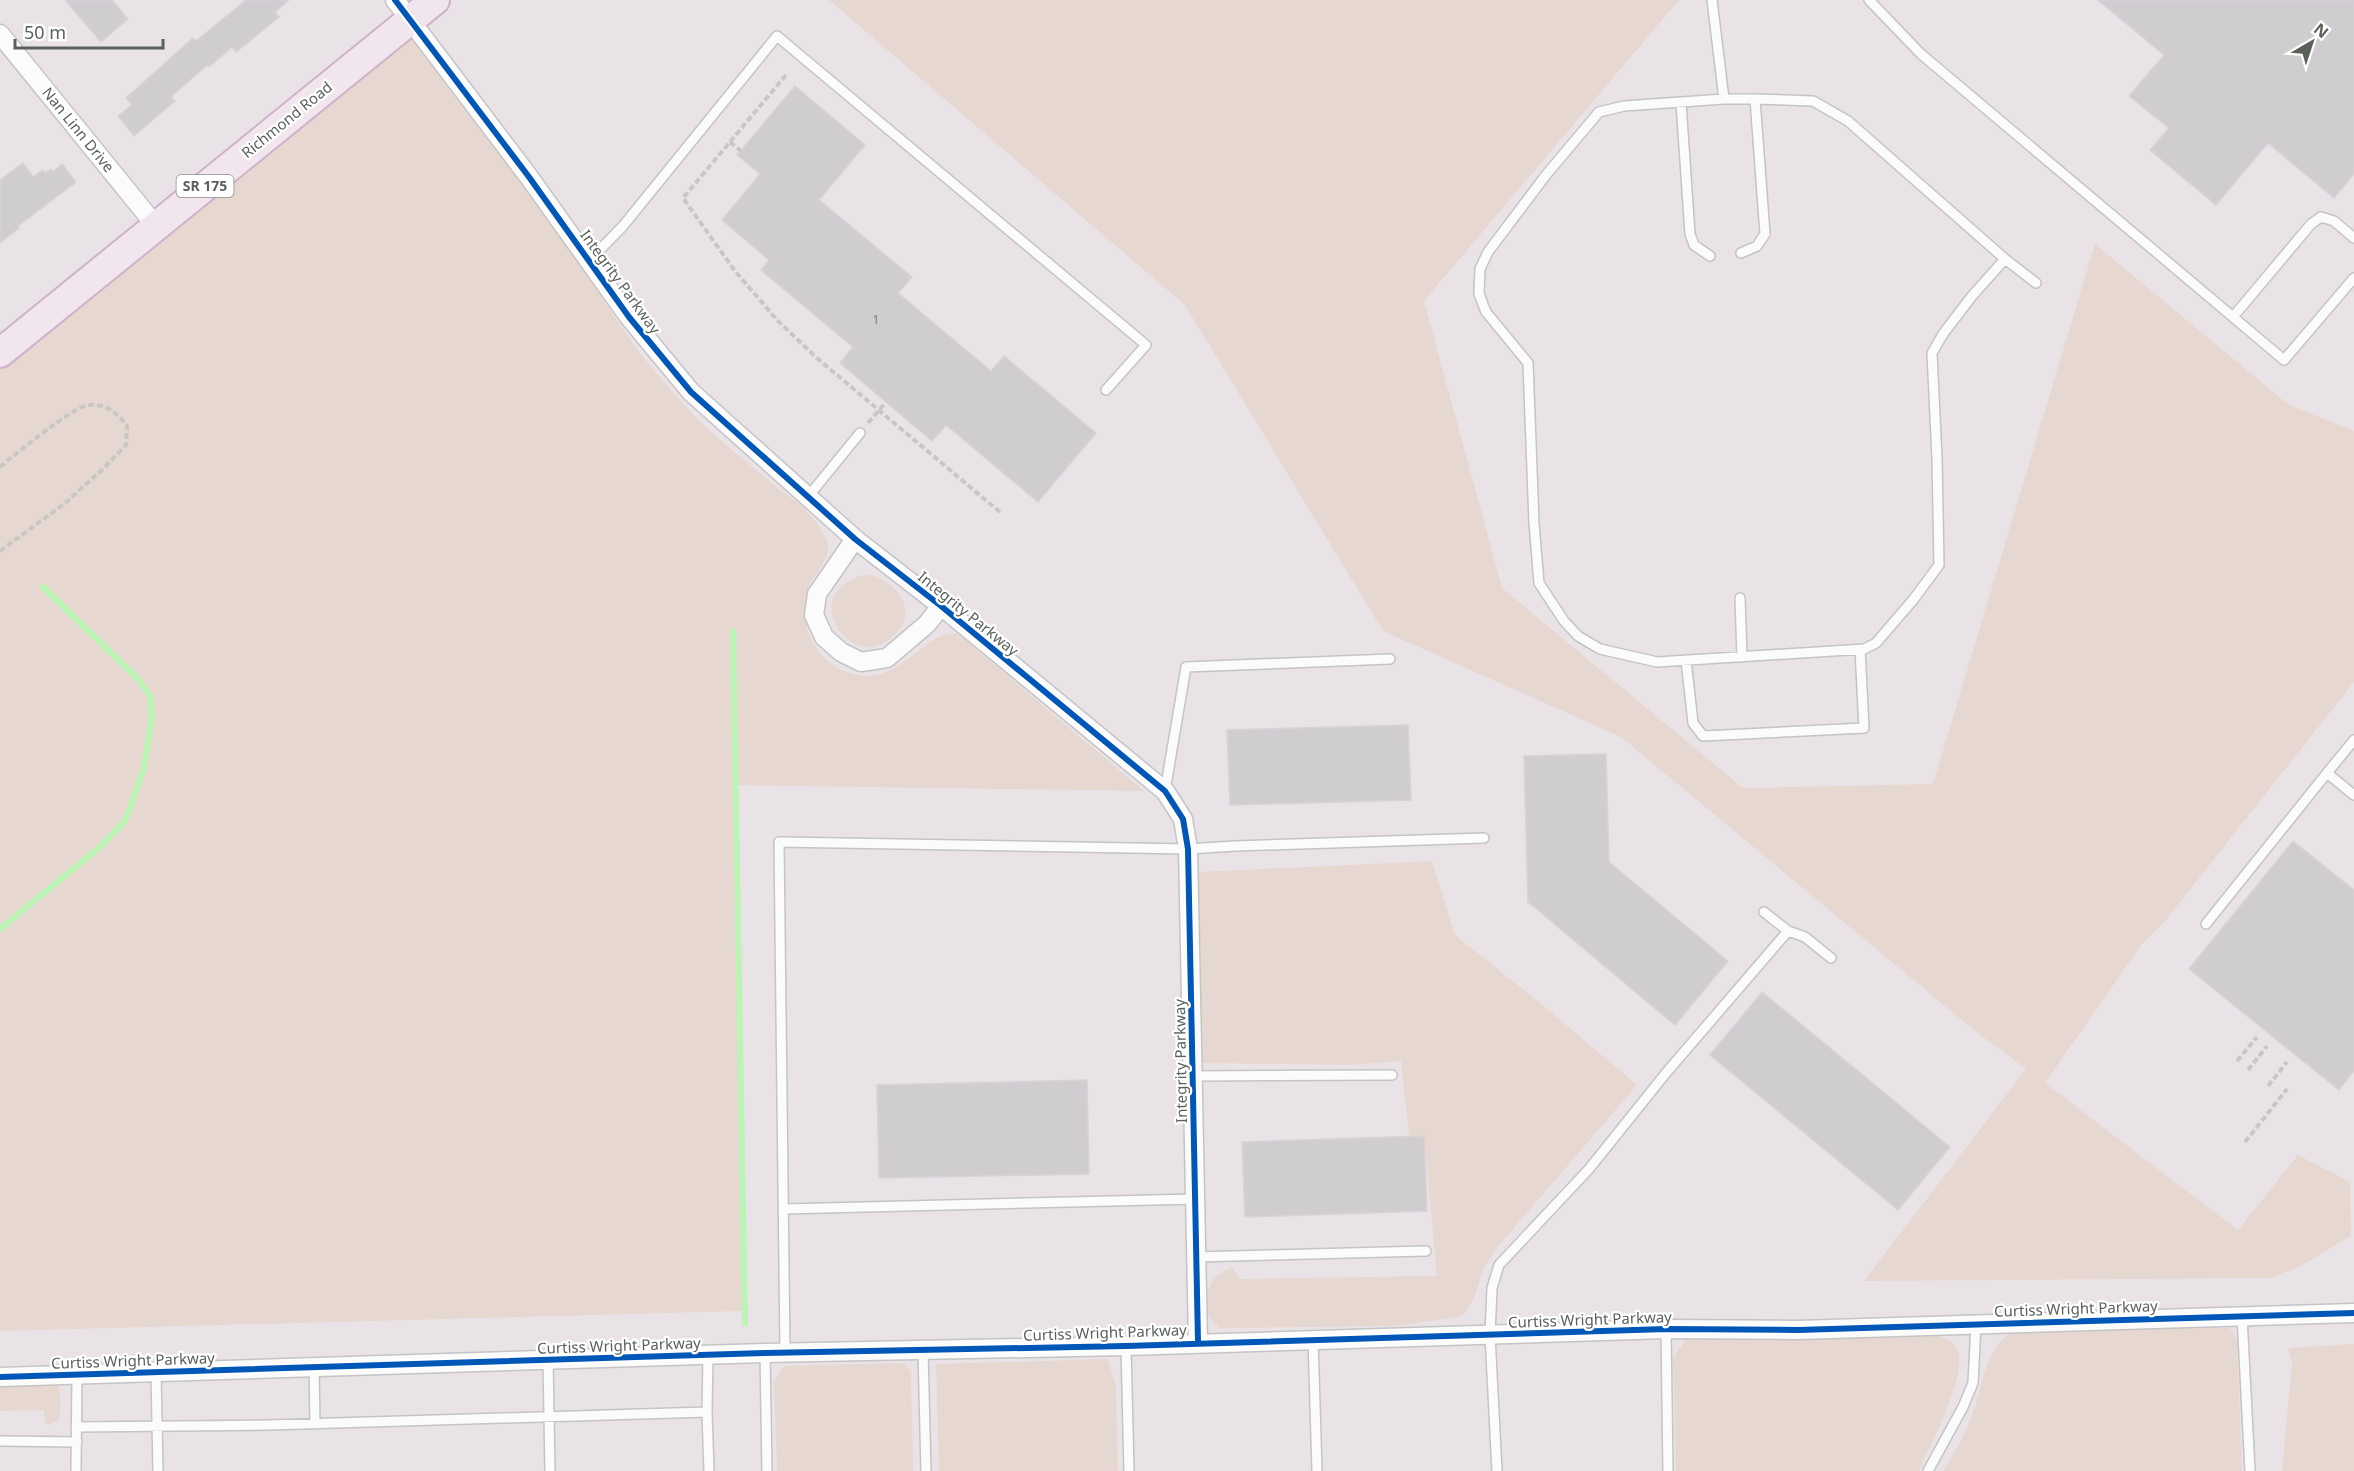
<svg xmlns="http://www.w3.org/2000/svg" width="2354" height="1471" font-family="'Noto Sans',sans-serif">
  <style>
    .green { fill: #e6d8d0 }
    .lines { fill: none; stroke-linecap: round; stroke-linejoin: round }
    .stream { stroke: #bbf5b5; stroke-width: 6 }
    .building { fill: #d0cdd0; stroke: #d8d2d7; stroke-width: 1.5 }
    .lane-casing { stroke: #c3c4c3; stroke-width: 12 }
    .street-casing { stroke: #c3c4c3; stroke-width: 21 }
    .primary-casing { stroke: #d0b1ca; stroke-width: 32 }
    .path { stroke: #c8c7c3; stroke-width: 4; stroke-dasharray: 6 3; stroke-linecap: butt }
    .lane { stroke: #fcfbfc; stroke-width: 9 }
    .street { stroke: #fcfbfc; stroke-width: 18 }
    .primary { stroke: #f1e6ed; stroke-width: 28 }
    .cycleway-casing { stroke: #fff; stroke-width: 10 }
    .cycleway { stroke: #0057b8; stroke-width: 6 }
    .labels { text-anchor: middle; stroke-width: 4.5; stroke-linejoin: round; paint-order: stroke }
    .number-label { font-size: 12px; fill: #787d78 }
    .shield { fill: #fff; stroke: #8b908b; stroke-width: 1.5 }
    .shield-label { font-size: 14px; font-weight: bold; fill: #596159 }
    .street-label { font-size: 15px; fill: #596159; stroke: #fff }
  </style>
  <rect width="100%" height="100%" fill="#e9e3e8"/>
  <!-- green -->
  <path class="green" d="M 829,0 L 1679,0 L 1424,301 L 1502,588 L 1743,788 L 1933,784 L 2095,244 L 2289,405 L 2354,431 L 2354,682 L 2166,920 L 2142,944 L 2045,1083 L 2238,1230 L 2298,1155 L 2350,1182 L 2351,1236 L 2302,1265 L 2271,1278 L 1864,1281 L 2026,1069 L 1975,1031 L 1621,737 L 1383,631 L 1185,305 Z
    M 411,20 C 421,39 429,61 442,79 C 472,122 508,161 539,203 C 582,262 616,328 665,383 C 683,404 704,427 725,444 C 743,460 762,474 780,490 C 789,496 799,503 806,511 C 814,519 828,536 828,547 C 829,560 817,571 811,581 C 796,612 809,656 842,670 C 901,695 918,630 958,634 L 1144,791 L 735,785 L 742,1311 L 0,1331 L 0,353 Z
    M 867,574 C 892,580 919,605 898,631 C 856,683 790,592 867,574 Z
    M 1432,861 L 1455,935 L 1545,1007 L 1637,1085 L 1496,1249 L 1483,1269 L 1474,1299 L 1462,1316 L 1395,1326 L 1220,1328 L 1207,1316 C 1208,1290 1205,1279 1232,1267 L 1239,1279 L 1437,1276 L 1424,1137 L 1409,1137 L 1401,1061 L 1349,1065 L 1202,1063 L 1199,872 Z
    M 2230,1328 L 2237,1340 L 2242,1471 L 1943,1471 C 1957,1450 1970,1425 1977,1400 C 1987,1367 1984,1358 2011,1331 Z
    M 1941,1336 C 1945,1339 1953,1342 1956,1347 C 1972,1367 1929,1448 1919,1471 L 1676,1471 L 1673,1357 L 1686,1340 Z
    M 2354,1344 L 2354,1471 L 2282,1471 L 2292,1363 L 2288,1348 Z
    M 1108,1359 L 1116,1387 L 1118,1471 L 939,1471 L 936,1364 Z
    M 904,1363 L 911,1371 L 913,1471 L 777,1471 L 774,1381 L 785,1366 Z
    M 52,1380 L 59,1385 L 61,1409 L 59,1419 L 50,1425 L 45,1423 L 44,1410 L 0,1411 L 0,1381 Z"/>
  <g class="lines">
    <!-- stream -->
    <path class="stream" d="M 733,631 L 745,1324
      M 0,929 L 100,847 L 125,821 L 143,771 L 152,717 L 150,696 L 138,679 L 43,587"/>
  </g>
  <!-- building -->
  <path class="building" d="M 65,0 L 112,0 L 128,19 L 101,42 Z
    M 246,0 L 289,0 L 275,12 L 279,17 L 236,52 L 232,47 L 209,67 L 207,65 L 171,97 L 175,101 L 134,136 L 118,116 L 132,105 L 126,98 L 193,38 L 196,41 Z
    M 2098,0 L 2354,0 L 2354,174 L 2334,198 L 2268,143 L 2216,205 L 2150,150 L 2169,128 L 2129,96 L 2164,55 Z
    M 795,86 L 865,145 L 819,200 L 912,277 L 898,293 L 991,371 L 1004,356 L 1096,433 L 1038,502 L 946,425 L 932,441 L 840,363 L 853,347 L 761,270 L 769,260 L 722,220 L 760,174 L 737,155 Z
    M 23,163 L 33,177 L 43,170 L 45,173 L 51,169 L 53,172 L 62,164 L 76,182 L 18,226 L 19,228 L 0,243 L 0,180 Z
    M 1408,725 L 1411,800 L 1230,805 L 1227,730 Z
    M 1606,754 L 1609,862 L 1728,961 L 1675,1025 L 1528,902 L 1524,756 Z
    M 2293,841 L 2354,890 L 2354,1071 L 2339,1090 L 2189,969 Z
    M 1762,992 L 1950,1147 L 1898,1210 L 1710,1055 Z
    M 1087,1080 L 1089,1174 L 879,1178 L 877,1085 Z
    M 1424,1136 L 1427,1211 L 1245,1217 L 1242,1142 Z"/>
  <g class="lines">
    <!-- lane casing -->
    <g class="lane-casing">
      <path id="lane" d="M 1712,0 L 1724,99
        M 1869,0 L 1921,54 L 2284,360 L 2354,278
        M 1681,103 L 1690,234 L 1694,245 L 1710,256
        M 1741,253 L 1757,246 L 1765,234 L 1755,99
        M 2005,259 L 1972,296 L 1943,334 L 1932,353 L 1937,458 L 1939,565 L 1913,600 L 1876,643 L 1864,649 L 1657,662 L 1600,649 L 1578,636 L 1564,621 L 1539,583 L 1534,523 L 1528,363 L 1486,312 L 1479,294 L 1480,269 L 1488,252 L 1546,175 L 1599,112 L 1624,106 L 1724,99 L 1755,99 L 1813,101 L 1848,121 L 2005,259 L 2036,283
        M 589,261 L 623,226 L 777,36 L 1146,345 L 1106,390
        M 2233,317 L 2311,224 L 2321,217 L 2334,221 L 2354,238
        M 807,498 L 860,433
        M 1740,598 L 1742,657
        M 1686,660 L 1693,723 L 1703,736 L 1864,728 L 1860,649
        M 2354,740 L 2327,773 L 2354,795
        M 1165,791 L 1186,667 L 1390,659
        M 1764,912 L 1788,931 L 1805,937 L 1831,958
        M 2206,924 L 2327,773
        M 1193,1076 L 1392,1075
        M 783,1209 L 1196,1199
        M 1197,1257 L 1426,1251
        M 2242,1316 L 2250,1471
        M 1666,1329 L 1668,1471
        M 1313,1339 L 1317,1471
        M 1126,1346 L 1129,1471
        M 923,1350 L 926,1471
        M 785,1352 L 779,842 L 1188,849 L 1235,846 L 1484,838
        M 765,1353 L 767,1471
        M 548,1360 L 550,1471
        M 314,1367 L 315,1424
        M 156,1372 L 158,1471
        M 707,1412 L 709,1471
        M 76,1427 L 269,1425 L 707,1412 L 708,1355
        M 0,1441 L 77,1442
        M 76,1471 L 77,1375
        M 1497,1471 L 1490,1335 L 1492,1288 L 1499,1265 L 1589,1169 L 1666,1073 L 1788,931
        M 1928,1471 L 1963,1407 L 1973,1383 L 1976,1324"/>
    </g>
    <!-- street casing -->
    <g class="street-casing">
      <path id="street" d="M 395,0 L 529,177 L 629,317 L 691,392 L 855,539 L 941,606 L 1165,791 L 1183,819 L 1188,849 L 1198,1342
        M 0,34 L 156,226
        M 855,539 L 817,594 L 814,615 L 824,637 L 841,652 L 861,662 L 887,658 L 927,624 L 941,606
        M 0,1377 L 765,1353 L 1126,1346 L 1666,1329 L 1798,1330 L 2354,1313"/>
    </g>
    <!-- primary casing -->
    <g class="primary-casing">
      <path id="primary" d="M 0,353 L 435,0"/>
    </g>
    <!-- path -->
    <path class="path" d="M 786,75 L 683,198 L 735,271 L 777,320 L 818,359 L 1001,513
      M 730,142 L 741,151
      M 868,423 L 886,402
      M 0,467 C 14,455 73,407 88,405 C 107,403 117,413 127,426 L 126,445 L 104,468 L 64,504 L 0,551
      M 2237,1061 L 2257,1037
      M 2248,1070 L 2267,1046
      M 2268,1086 L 2287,1062
      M 2245,1142 L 2287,1089"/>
    <!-- lane -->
    <use href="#lane" class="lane"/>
    <!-- street -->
    <use href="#street" class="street"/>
    <!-- primary -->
    <use href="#primary" class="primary"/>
    <!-- cycleway casing -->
    <g class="cycleway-casing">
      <path id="cycleway" d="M 395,0 L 529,177 L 629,317 L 691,392 L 855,539 L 941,606 L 1165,791 L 1183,819 L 1188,849 L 1198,1342
        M 0,1377 L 765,1353 L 1126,1346 L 1666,1329 L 1798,1330 L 2354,1313"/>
    </g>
    <!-- cycleway -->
    <use href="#cycleway" class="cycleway"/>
  </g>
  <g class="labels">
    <!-- number labels -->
    <g class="number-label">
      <text x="876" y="324">1</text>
    </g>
    <!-- shield labels -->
    <rect class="shield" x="176.5" y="175" width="57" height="22" rx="4.5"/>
    <g class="shield-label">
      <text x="205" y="191">SR 175</text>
    </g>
    <!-- street labels -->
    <g class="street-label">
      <text transform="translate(287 120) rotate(-39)" y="5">Richmond Road</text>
      <text transform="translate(78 130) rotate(51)" y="5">Nan Linn Drive</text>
      <text transform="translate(620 282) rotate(54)" y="5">Integrity Parkway</text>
      <text transform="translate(968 614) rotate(39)" y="5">Integrity Parkway</text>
      <text transform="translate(1181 1061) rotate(-91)" y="5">Integrity Parkway</text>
      <text transform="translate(2076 1309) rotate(-2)" y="5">Curtiss Wright Parkway</text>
      <text transform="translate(1590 1320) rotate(-2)" y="5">Curtiss Wright Parkway</text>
      <text transform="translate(1105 1333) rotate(-2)" y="5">Curtiss Wright Parkway</text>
      <text transform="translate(619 1346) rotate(-2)" y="5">Curtiss Wright Parkway</text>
      <text transform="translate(133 1361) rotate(-2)" y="5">Curtiss Wright Parkway</text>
    </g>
  </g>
  <!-- north arrow -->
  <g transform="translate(2312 42) rotate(39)" stroke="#ffffff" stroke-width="4.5" paint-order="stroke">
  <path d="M0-4.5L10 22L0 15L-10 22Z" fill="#596159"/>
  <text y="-9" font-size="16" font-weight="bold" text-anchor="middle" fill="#596159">N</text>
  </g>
  <!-- scale -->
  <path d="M15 39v9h148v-9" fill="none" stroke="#596159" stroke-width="3"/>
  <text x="24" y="39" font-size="18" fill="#596159" stroke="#ffffff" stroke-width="4.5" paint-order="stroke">50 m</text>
</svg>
